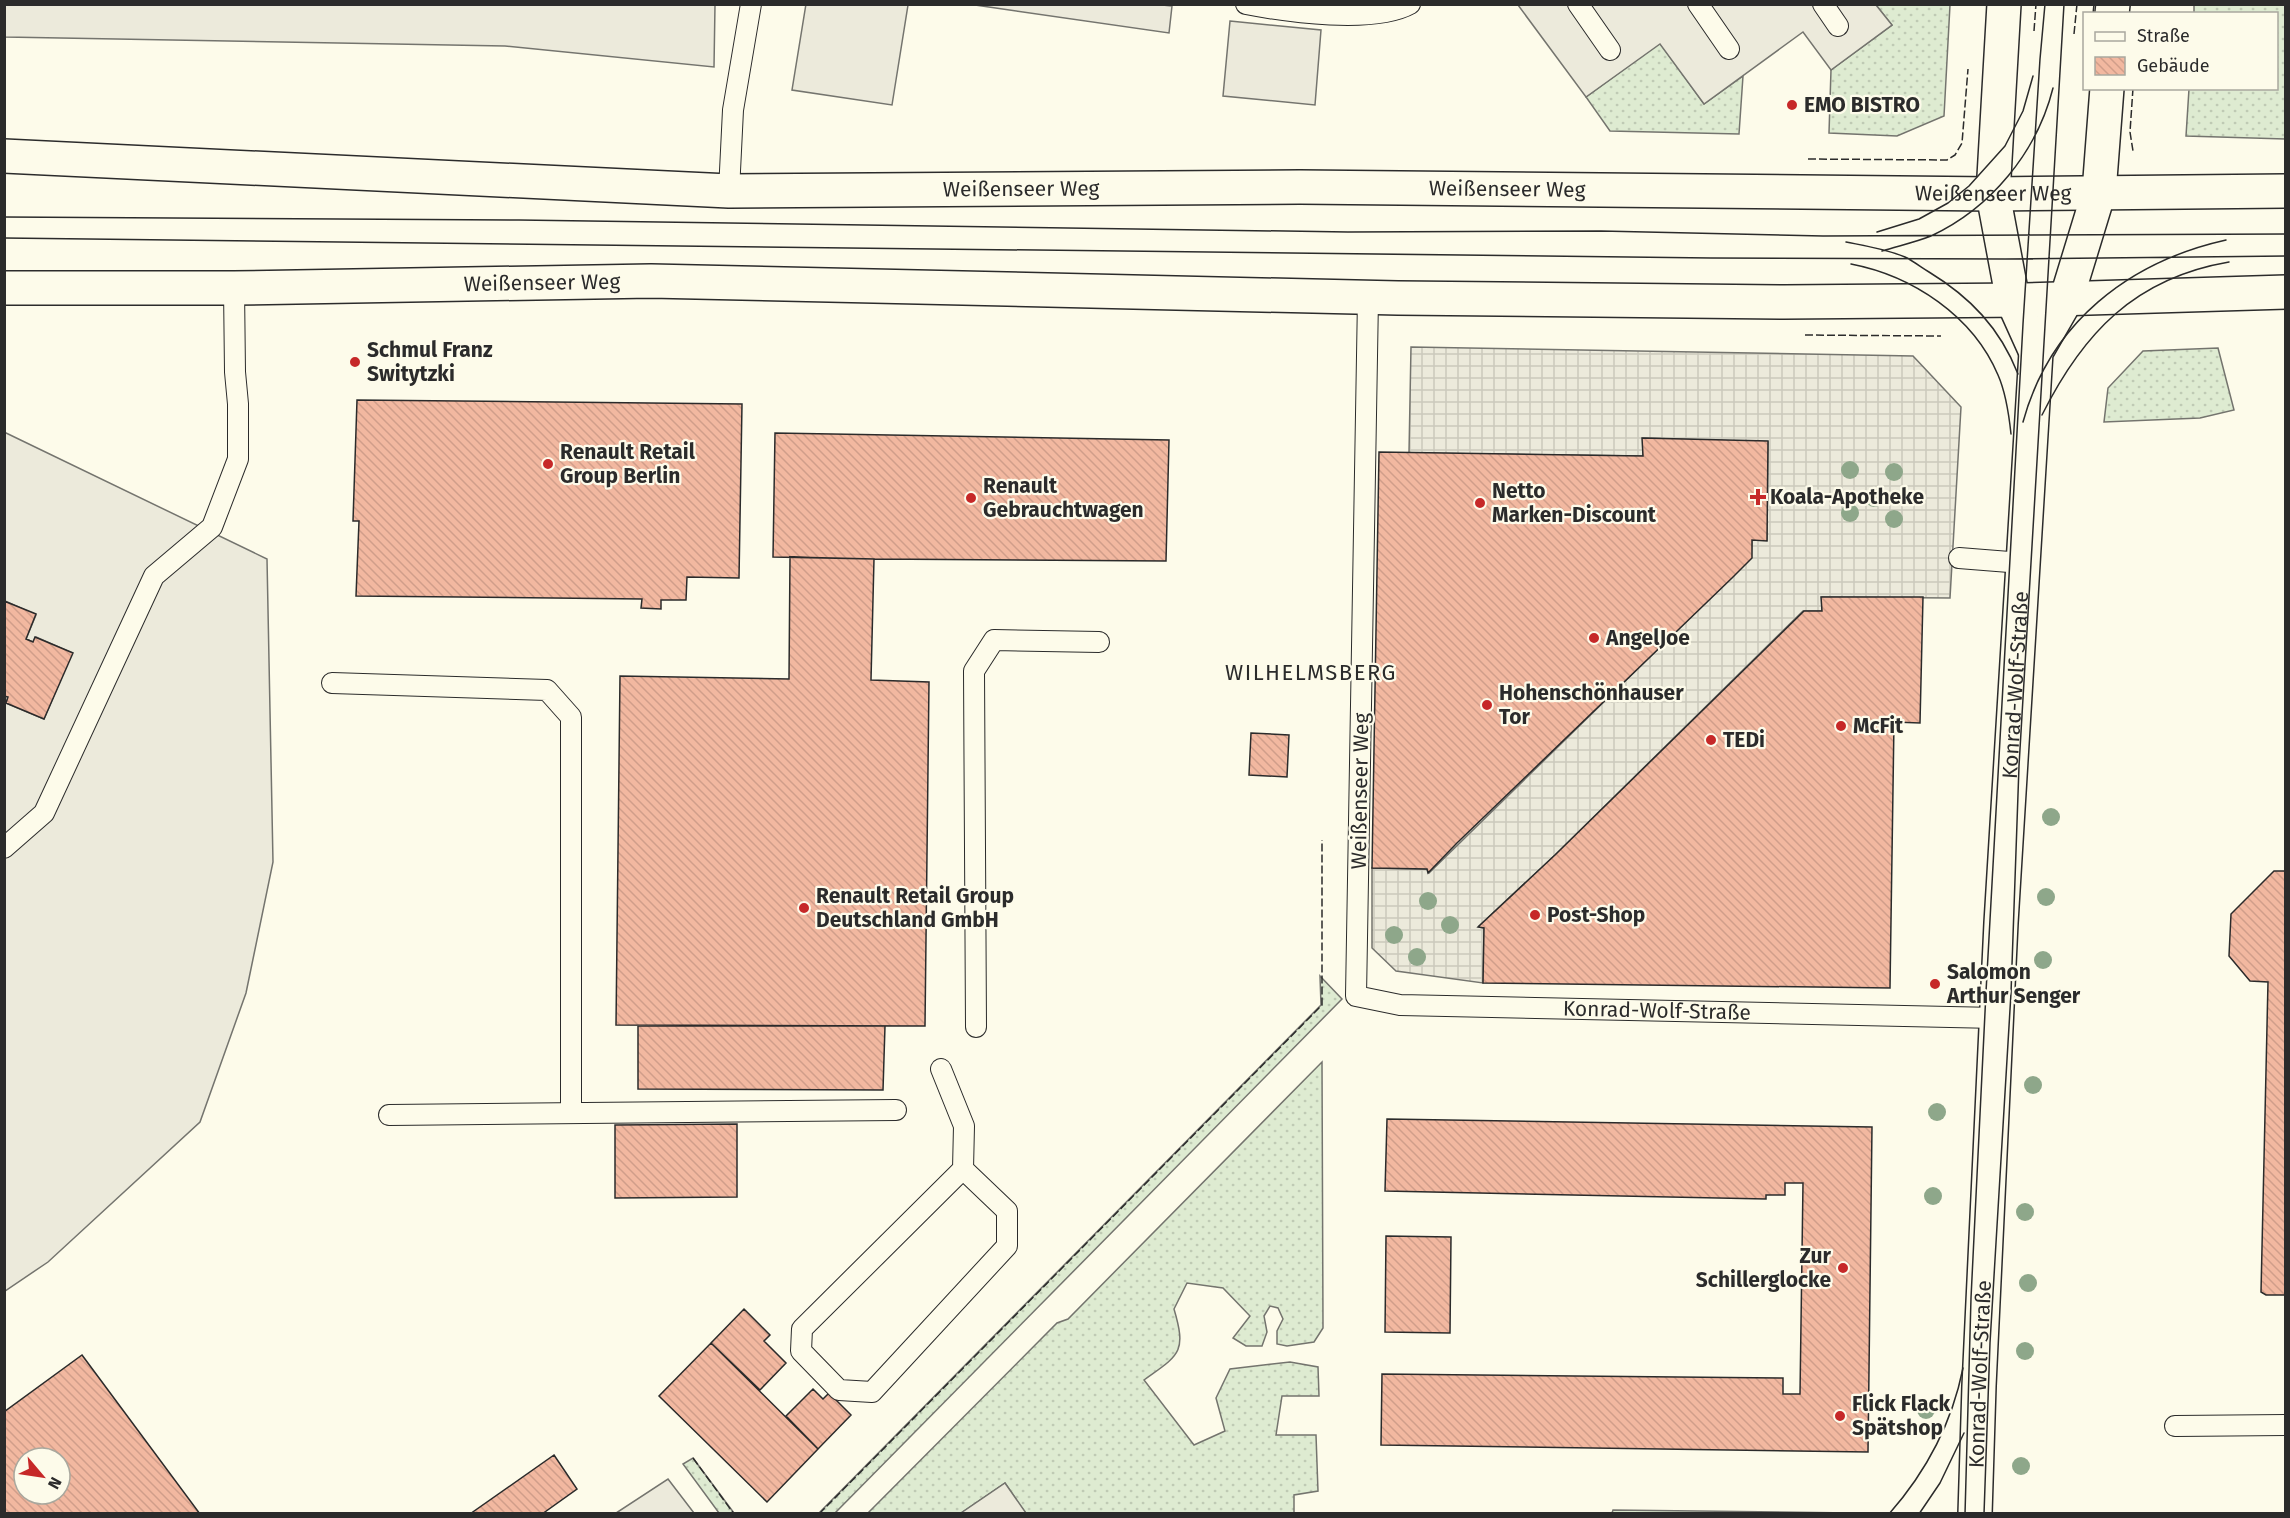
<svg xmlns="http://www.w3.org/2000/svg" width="2290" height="1518" font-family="'Fira Sans',sans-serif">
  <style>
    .grass { fill: url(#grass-dots); stroke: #74746e; stroke-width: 1.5 }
    .parking { fill: #eceadb; stroke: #74746e; stroke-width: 1.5 }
    .plaza { fill: url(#plaza-grid); stroke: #74746e; stroke-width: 1.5 }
    .building { fill: url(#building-back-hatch); stroke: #2b2b2b; stroke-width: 1.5; fill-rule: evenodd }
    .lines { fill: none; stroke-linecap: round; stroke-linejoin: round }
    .service-casing { stroke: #2b2b2b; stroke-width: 22 }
    .tertiary-casing { stroke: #2b2b2b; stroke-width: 36 }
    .secondary-casing { stroke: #2b2b2b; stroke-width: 36 }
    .service { stroke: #fdfbea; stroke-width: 20 }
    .tertiary { stroke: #fdfbea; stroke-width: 33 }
    .secondary { stroke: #fdfbea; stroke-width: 33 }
    .tram { stroke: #2b2b2b; stroke-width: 1.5 }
    .fence { stroke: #2b2b2b; stroke-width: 1.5; stroke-dasharray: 8 3; stroke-linecap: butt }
    .tree { fill: #8ea78a }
    .poi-dot { fill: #c62828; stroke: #fdfbea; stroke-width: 2 }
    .labels { text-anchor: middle; stroke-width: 4.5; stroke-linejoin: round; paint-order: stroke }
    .poi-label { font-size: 21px; font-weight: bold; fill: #2b2b2b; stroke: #fdfbea; text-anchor: start }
    .street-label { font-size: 21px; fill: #2b2b2b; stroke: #fdfbea }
    .neighbourhood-label { font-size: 22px; letter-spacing: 1.5px; fill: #2b2b2b; stroke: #fdfbea }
  </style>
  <defs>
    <pattern id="grass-dots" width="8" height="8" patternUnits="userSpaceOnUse" patternTransform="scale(1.5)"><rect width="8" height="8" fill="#deebd1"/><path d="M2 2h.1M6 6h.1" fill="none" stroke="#bfcab4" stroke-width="1.8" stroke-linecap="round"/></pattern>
    <pattern id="plaza-grid" width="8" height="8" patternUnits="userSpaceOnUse" patternTransform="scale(1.5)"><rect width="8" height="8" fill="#eceadb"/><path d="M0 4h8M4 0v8" fill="none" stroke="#cbc9bc"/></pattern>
    <pattern id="building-back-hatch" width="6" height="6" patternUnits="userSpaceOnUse" patternTransform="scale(1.5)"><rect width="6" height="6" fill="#f2b8a0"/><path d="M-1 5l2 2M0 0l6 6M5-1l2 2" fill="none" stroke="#d09e8a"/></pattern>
  </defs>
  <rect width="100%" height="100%" fill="#fdfbea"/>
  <!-- grass -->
  <path class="grass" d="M 1876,5 L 1950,5 L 1944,116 L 1897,136 L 1829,133 L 1831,70 L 1892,25 Z
    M 2194,5 L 2285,5 L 2285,139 L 2186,136 L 2189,89 L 2276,88 L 2276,14 L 2194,13 Z
    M 1660,43 L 1704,104 L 1743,76 L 1739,134 L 1610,131 L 1586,97 Z
    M 2218,348 L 2234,410 L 2200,418 L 2104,422 L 2108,388 L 2143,351 Z
    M 1320,976 L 1342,999 L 835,1513 L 819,1513 L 1321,1005 Z
    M 1322,1062 L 1323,1328 L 1314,1342 L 1287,1346 L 1277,1344 L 1277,1331 L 1283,1319 L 1278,1308 L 1270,1306 L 1264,1316 L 1267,1332 L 1262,1346 L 1246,1346 L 1233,1338 L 1250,1316 L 1223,1288 L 1187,1283 L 1174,1309 C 1187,1353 1179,1355 1144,1380 L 1194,1445 L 1225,1431 L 1216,1398 L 1230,1369 L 1290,1362 L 1318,1367 L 1319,1396 L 1282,1396 L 1276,1435 L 1316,1435 L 1318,1491 L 1294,1495 L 1294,1513 L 1026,1514 L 1005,1483 L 961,1513 L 867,1514 L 1057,1323 L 1068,1319 Z
    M 693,1458 L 734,1513 L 719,1513 L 683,1464 Z
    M 1613,1510 L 1852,1513 L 1612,1513 Z"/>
  <!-- parking -->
  <path class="parking" d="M 5,4 L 715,5 L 714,67 L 505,46 L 5,37 Z
    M 806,4 L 908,5 L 892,105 L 792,90 Z
    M 1162,5 L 1172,6 L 1169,33 L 975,5 Z
    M 1518,5 L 1876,5 L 1892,25 L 1831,70 L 1803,32 L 1704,104 L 1660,44 L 1586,97 Z
    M 1230,21 L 1321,30 L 1315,105 L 1223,96 Z
    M 4,432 L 267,559 L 273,862 L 246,993 L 200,1122 L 48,1262 L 5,1291 L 5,696 L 8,697 L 6,703 L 44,719 L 72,653 L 36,637 L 33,642 L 26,639 L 36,615 L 5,601 Z
    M 668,1479 L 694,1513 L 616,1513 Z
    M 1005,1483 L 1026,1513 L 961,1513 Z"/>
  <!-- plaza -->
  <path class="plaza" d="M 1411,347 L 1913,356 L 1961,407 L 1950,598 L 1822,597 L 1822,611 L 1803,611 L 1555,855 L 1479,926 L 1484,928 L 1483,983 L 1396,971 L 1372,948 L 1372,868 L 1427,869 L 1429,873 L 1751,558 L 1752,540 L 1767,540 L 1768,442 L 1643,438 L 1643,456 L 1409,453 Z"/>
  <!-- building -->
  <path class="building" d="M 357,400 L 742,404 L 739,578 L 687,577 L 686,600 L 661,600 L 661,609 L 641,608 L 642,599 L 356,596 L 359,521 L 353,521 Z
    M 775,433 L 1169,440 L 1166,561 L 874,559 L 773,557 Z
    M 1642,438 L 1768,441 L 1767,541 L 1752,540 L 1752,558 L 1732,578 L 1457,843 L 1428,873 L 1427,869 L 1372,868 L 1379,452 L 1643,456 Z
    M 790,557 L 874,559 L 871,680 L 929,682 L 925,1026 L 616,1025 L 620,676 L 789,679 Z
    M 1821,597 L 1923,597 L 1920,723 L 1894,722 L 1890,988 L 1483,983 L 1484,928 L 1478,927 L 1555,855 L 1804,611 L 1822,611 Z
    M 4,601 L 36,614 L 26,639 L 33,642 L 35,637 L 73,653 L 44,719 L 6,703 L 8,697 L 4,696 Z
    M 1251,733 L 1289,735 L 1287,777 L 1249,775 Z
    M 2274,871 L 2286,871 L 2286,1295 L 2266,1295 L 2261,1292 L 2268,982 L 2250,981 L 2229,956 L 2231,914 Z
    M 638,1026 L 885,1026 L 883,1090 L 638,1089 Z
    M 1387,1119 L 1872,1127 L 1868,1452 L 1381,1445 L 1382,1374 L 1783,1378 L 1783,1394 L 1800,1394 L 1803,1183 L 1785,1183 L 1785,1195 L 1766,1195 L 1766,1199 L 1385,1191 Z
    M 737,1124 L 737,1197 L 615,1198 L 615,1125 Z
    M 1386,1236 L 1451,1237 L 1450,1333 L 1385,1332 Z
    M 744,1309 L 770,1335 L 764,1341 L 786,1363 L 760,1390 L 711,1343 Z
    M 711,1343 L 818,1449 L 767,1502 L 659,1396 Z
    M 82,1355 L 200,1514 L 4,1514 L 4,1412 ZM 24,1458 L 60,1458 L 60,1494 L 24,1494 Z
    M 813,1389 L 823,1399 L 829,1393 L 851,1415 L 818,1449 L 786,1416 Z
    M 554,1455 L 577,1489 L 542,1514 L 470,1514 Z"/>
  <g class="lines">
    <!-- service casing -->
    <g class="service-casing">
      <g id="service">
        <path d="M 1246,4 C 1287,12 1374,24 1410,4"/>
        <path d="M 1578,4 L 1610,50"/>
        <path d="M 1698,4 L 1729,49"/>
        <path d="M 1823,4 L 1838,26"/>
        <path d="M 729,191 L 733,110 L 751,4"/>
        <path id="s1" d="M 1368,298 L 1356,996 L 1400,1005 L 1996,1018"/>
        <path d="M 1959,558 L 2022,563"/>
        <path d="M 332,683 L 547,690 L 571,717 L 571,1113"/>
        <path d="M 4,848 L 44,813 L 154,576 L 212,527 L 238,459 L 238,404 L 235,372 L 234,288"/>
        <path d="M 976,1027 L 974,671 L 994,640 L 1099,642"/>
        <path d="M 941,1069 L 964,1126 L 963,1169 L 1007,1211 L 1007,1246 L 872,1392 L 839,1390 L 801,1351 L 802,1329 L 963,1169"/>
        <path d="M 389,1115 L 896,1110"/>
        <path d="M 2175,1426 L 2286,1425"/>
      </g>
    </g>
    <!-- tertiary casing -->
    <g class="tertiary-casing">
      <path id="tertiary" d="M 2112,14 L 2113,4
        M 2099,192 L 2107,88
        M 1993,194 L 2004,4"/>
    </g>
    <!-- secondary casing -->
    <g class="secondary-casing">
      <g id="secondary">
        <path id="s2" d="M 4,156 L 729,191 L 1300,187 L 1993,194 L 2286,191"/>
        <path d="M 1993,194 L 2013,301 L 2036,352"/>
        <path id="s3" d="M 4,288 L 234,288 L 651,281 L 1398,298 L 1784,302 L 2025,300 L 2286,292"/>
        <path id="s4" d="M 1975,1514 L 1979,1386 L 2001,923 L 2036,352 L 2066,300 L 2099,192"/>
      </g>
    </g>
    <!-- service -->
    <use href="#service" class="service"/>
    <!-- tertiary -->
    <use href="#tertiary" class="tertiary"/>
    <!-- secondary -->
    <use href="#secondary" class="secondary"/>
    <!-- tram -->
    <path class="tram" d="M 4,217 L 519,220 L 1348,232 L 1601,231 L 1823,236 L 2286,234
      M 1877,232 L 1919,219 L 1948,203 L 1969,186 L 2005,146 L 2023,111 L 2033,76
      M 4,238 L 1711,258 L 2005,259 L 2286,256
      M 1846,242 C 1866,246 1886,249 1905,257 C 1913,261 1921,267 1929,272 C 1970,297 2000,328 2018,374
      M 1882,251 C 1898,246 1916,242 1931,236 C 1991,208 2037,152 2053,88
      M 1851,264 C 1913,276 1973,316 1998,375 C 2006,393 2009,415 2011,434
      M 2042,415 C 2083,333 2135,278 2229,262
      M 2023,422 C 2050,323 2128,262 2226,240
      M 1889,1514 C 1926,1472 1952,1423 1963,1368
      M 1919,1514 L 1940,1483 L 1964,1433
      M 1965,1514 L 1971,1298 L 1986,992 L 2023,324 L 2040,59 L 2045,4
      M 1984,1514 L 1990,1343 L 2011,993 L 2019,766 L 2064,4"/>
    <!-- fence -->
    <path class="fence" d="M 2093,14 L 2094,4
      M 2034,31 L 2036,4
      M 2074,34 L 2077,4
      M 2133,88 L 2130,132 L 2133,151
      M 1808,159 L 1947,160 L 1955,155 L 1962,143 L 1968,69
      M 1805,335 L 1941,336
      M 693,1458 L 734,1514
      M 819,1514 L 1322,1005 L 1322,840"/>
  </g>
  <!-- trees -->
  <g class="tree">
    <circle cx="1850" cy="470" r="9"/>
    <circle cx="1894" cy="472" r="9"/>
    <circle cx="1874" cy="498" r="9"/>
    <circle cx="1850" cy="513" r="9"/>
    <circle cx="1894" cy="519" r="9"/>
    <circle cx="2051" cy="817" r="9"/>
    <circle cx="2046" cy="897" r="9"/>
    <circle cx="1428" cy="901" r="9"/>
    <circle cx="1450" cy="925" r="9"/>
    <circle cx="1394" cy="935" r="9"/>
    <circle cx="1417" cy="957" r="9"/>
    <circle cx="2043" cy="960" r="9"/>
    <circle cx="2033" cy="1085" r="9"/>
    <circle cx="1937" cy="1112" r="9"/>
    <circle cx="1933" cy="1196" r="9"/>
    <circle cx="2025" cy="1212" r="9"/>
    <circle cx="2028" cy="1283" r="9"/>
    <circle cx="2025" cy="1351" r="9"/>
    <circle cx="1926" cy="1410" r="9"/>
    <circle cx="2021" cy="1466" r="9"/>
  </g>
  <!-- markers -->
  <g class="poi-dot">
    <circle cx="1792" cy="105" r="6"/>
    <circle cx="355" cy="362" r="6"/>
    <circle cx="548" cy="464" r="6"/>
    <path d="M1755 488h6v6h6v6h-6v6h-6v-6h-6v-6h6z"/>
    <circle cx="971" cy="498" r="6"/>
    <circle cx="1480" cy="503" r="6"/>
    <circle cx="1594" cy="638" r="6"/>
    <circle cx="1487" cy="705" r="6"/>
    <circle cx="1841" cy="726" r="6"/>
    <circle cx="1711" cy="740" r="6"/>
    <circle cx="804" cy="908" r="6"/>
    <circle cx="1535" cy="915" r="6"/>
    <circle cx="1935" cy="984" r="6"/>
    <circle cx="1843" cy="1268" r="6"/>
    <circle cx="1840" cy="1416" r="6"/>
  </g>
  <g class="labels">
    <!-- poi labels -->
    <g class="poi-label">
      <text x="1804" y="112">EMO BISTRO</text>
      <text x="367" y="357">Schmul Franz<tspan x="367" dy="24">Switytzki</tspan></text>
      <text x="560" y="459">Renault Retail<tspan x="560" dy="24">Group Berlin</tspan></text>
      <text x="983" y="493">Renault<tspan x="983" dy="24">Gebrauchtwagen</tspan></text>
      <text x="1492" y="498">Netto<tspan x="1492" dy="24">Marken-Discount</tspan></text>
      <text x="1770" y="504">Koala-Apotheke</text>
      <text x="1606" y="645">AngelJoe</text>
      <text x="1499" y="700">Hohenschönhauser<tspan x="1499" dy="24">Tor</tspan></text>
      <text x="1853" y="733">McFit</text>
      <text x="1723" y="747">TEDi</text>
      <text x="816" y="903">Renault Retail Group<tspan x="816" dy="24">Deutschland GmbH</tspan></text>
      <text x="1547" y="922">Post-Shop</text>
      <text x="1947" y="979">Salomon<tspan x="1947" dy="24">Arthur Senger</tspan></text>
      <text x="1831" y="1263" text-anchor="end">Zur<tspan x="1831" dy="24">Schillerglocke</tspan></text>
      <text x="1852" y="1411">Flick Flack<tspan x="1852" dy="24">Spätshop</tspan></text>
    </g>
    <!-- street labels -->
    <g class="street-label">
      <text dy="7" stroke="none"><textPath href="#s2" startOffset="1504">Weißenseer Weg</textPath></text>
      <text dy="7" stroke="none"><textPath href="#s2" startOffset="1018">Weißenseer Weg</textPath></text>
      <text dy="7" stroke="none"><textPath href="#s2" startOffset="1990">Weißenseer Weg</textPath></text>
      <text dy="7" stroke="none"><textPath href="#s3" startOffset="538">Weißenseer Weg</textPath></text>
      <text dy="7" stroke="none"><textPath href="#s4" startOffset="830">Konrad-Wolf-Straße</textPath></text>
      <text transform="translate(1360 791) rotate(-89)" y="7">Weißenseer Weg</text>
      <text dy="7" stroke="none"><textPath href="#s1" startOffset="1000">Konrad-Wolf-Straße</textPath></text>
      <text dy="7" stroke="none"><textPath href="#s4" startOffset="140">Konrad-Wolf-Straße</textPath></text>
    </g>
    <!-- neighbourhood labels -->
    <g class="neighbourhood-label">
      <text x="1311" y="680">WILHELMSBERG</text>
    </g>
  </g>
  <!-- border -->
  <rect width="2290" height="1518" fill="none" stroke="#2b2b2b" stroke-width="12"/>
  <!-- legend -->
  <rect x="2083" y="12" width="195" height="78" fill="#fdfbea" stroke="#a9a89e" stroke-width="1.5"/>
  <rect x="2095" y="32" width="30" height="9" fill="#fdfbea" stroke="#a9a89e" stroke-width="1.5"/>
  <text x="2137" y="42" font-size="18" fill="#2b2b2b">Straße</text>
  <rect x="2095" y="57" width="30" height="18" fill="url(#building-back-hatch)" stroke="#a9a89e" stroke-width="1.5"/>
  <text x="2137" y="72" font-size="18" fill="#2b2b2b">Gebäude</text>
  <!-- north arrow -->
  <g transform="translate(42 1476) rotate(119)"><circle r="28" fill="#fdfbea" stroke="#a9a89e" stroke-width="1.5"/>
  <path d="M0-4.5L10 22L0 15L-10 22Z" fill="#c62828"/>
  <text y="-9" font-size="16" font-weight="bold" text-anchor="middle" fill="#2b2b2b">N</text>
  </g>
</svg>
